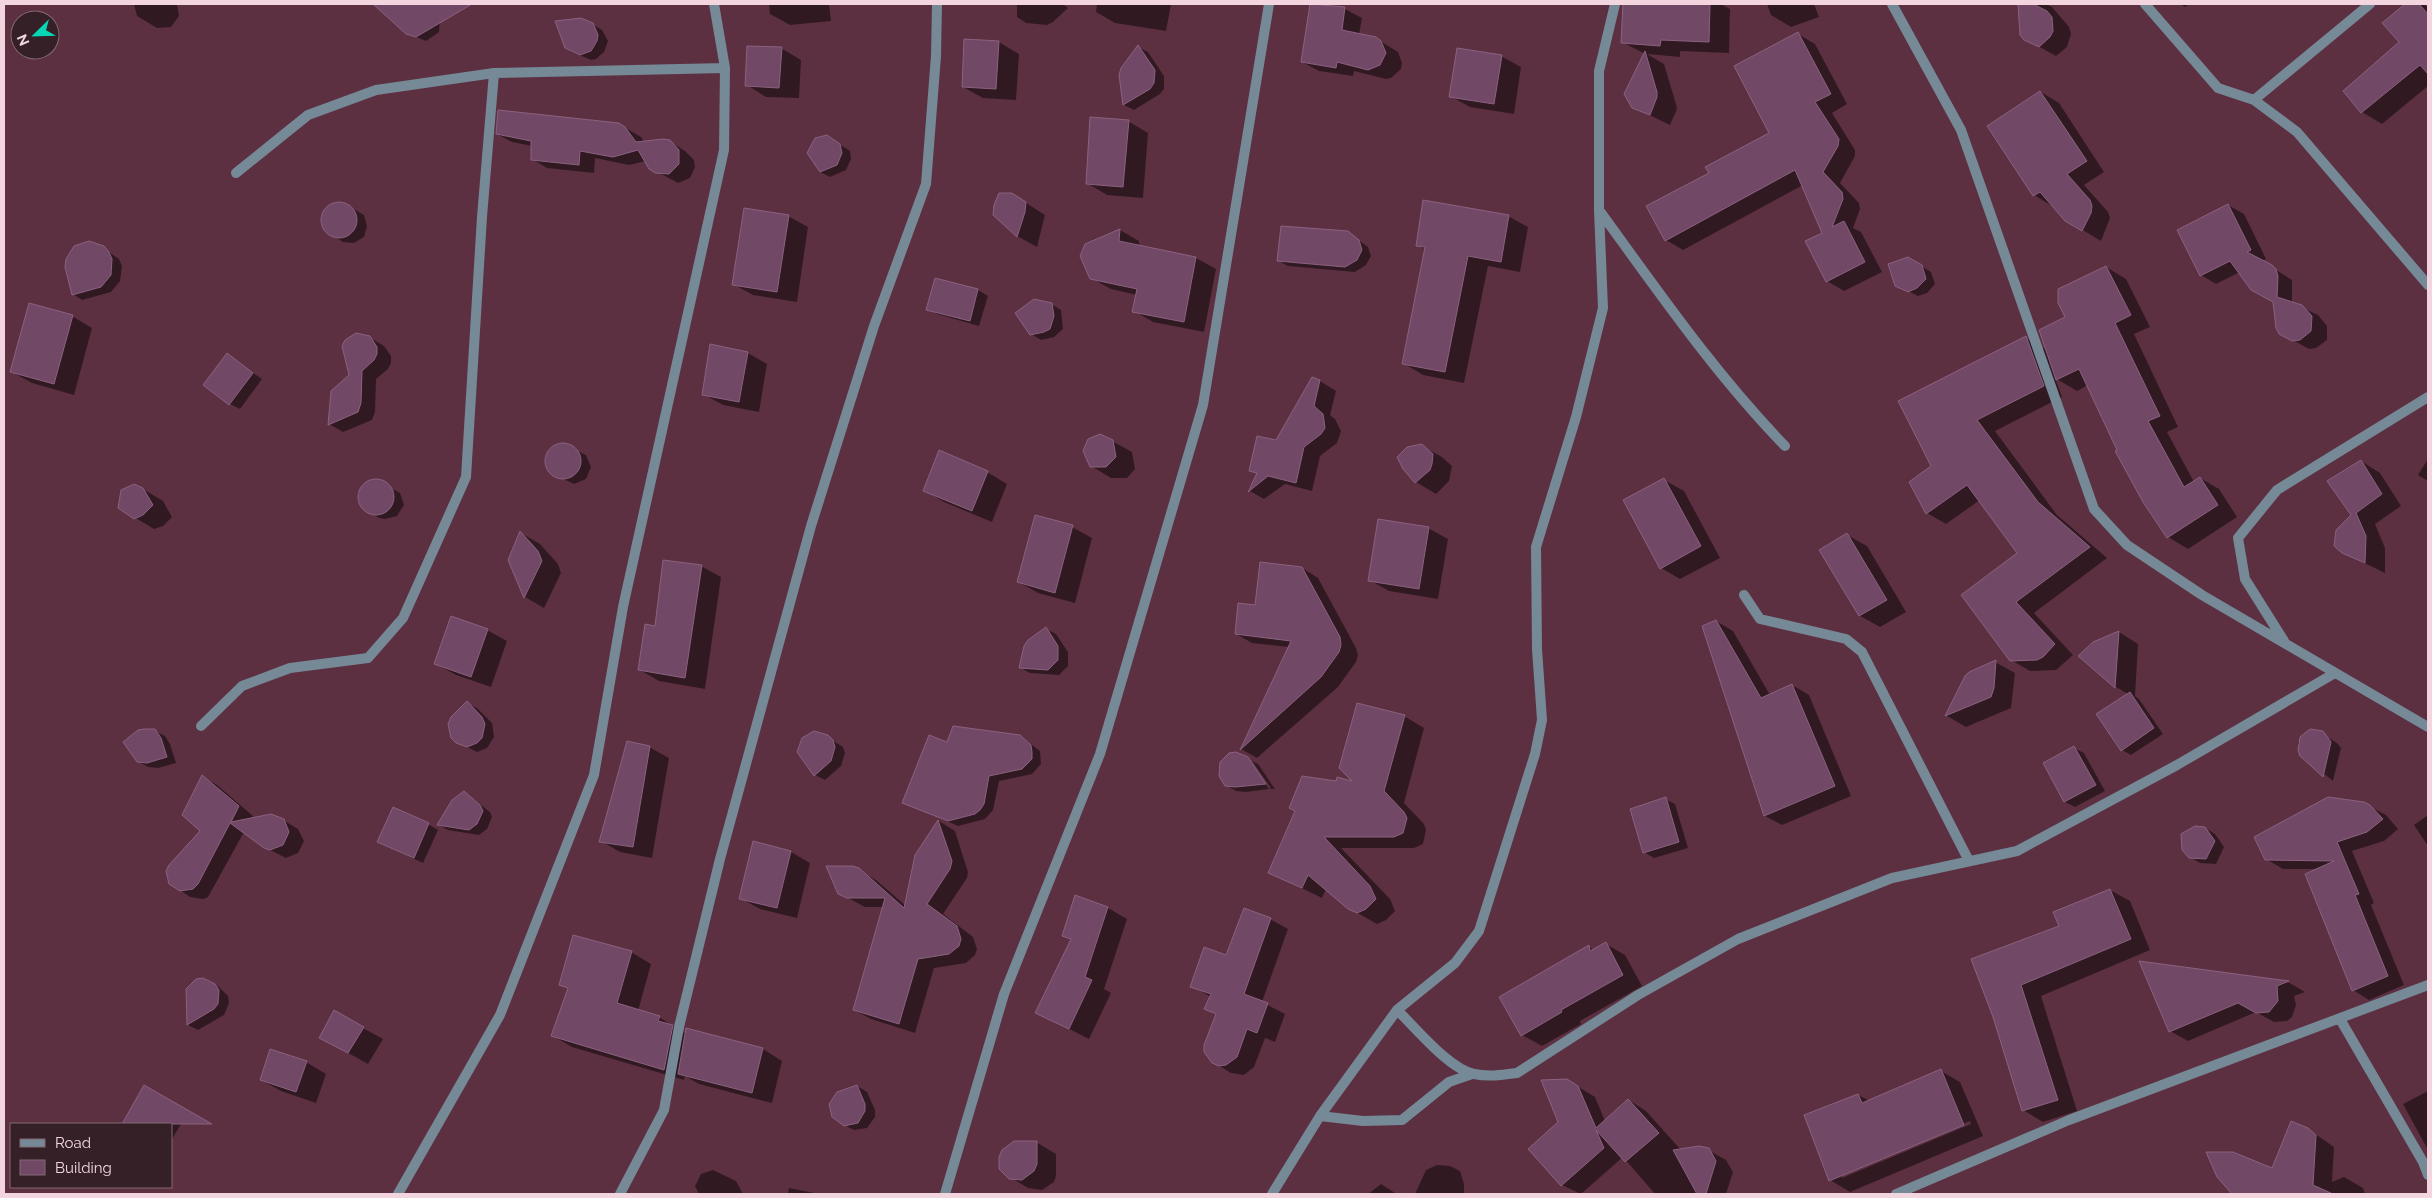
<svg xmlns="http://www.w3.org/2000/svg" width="2432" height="1198" font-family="Raleway,sans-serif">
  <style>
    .shadow { fill: #0007; fill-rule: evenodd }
    .building { fill: #714966; stroke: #8b617f }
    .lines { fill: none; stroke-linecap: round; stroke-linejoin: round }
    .street { stroke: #758996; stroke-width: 10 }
  </style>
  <rect width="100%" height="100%" fill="#5d3041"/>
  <!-- shadow -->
  <path class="shadow" d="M 134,4 L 177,4 L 179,16 L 171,27 L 157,28 L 137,16 Z
    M 405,4 L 432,4 L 440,19 L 439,32 L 426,41 L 407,33 L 400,10 Z
    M 769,4 L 829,4 L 831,21 L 790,25 L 770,14 Z
    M 1017,4 L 1063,4 L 1068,8 L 1053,22 L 1047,25 L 1026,23 L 1017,17 Z
    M 1097,4 L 1171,4 L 1166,31 L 1115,23 L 1096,12 Z
    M 1312,4 L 1345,9 L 1362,18 L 1359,35 L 1375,38 L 1398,52 L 1402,63 L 1401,69 L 1391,78 L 1386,79 L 1354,71 L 1353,76 L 1319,71 L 1302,62 Z
    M 1625,4 L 1721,4 L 1730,9 L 1729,53 L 1680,51 L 1680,57 L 1647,54 L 1664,64 L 1676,104 L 1677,109 L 1670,125 L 1633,107 L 1645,54 L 1622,42 Z
    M 1767,4 L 1814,4 L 1819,17 L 1791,27 L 1771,15 Z
    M 2019,4 L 2046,4 L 2052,7 L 2069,27 L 2071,34 L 2067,47 L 2056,56 L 2025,39 L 2019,28 Z
    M 2180,4 L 2189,4 L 2185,7 Z
    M 2407,4 L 2423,4 L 2428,7 L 2428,86 L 2382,124 L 2362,112 L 2344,91 L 2401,42 L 2384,23 Z
    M 592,24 L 602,30 L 608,41 L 604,52 L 596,59 L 591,60 L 570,51 L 563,43 Z
    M 1798,34 L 1815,44 L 1847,104 L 1832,113 L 1855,150 L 1855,156 L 1840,183 L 1859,203 L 1860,209 L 1853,228 L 1861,232 L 1882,272 L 1844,291 L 1827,281 L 1823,233 L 1803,185 L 1683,250 L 1666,240 L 1710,173 L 1771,134 Z
    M 999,42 L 1019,54 L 1016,100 L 983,98 L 963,87 Z
    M 1138,47 L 1148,52 L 1164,76 L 1164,89 L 1160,94 L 1134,110 L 1124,105 L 1121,75 Z
    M 781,48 L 801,60 L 799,98 L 766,97 L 747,85 Z
    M 1501,56 L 1521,67 L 1514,114 L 1470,107 L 1450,96 Z
    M 2041,92 L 2059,103 L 2104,172 L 2084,185 L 2108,212 L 2110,218 L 2101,241 L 2066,220 L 2052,206 L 2034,195 Z
    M 1128,121 L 1148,133 L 1143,198 L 1107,195 L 1087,183 Z
    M 619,124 L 641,137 L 644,142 L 669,141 L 685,151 L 694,160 L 695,167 L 690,178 L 678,183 L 650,168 L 646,161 L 629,165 L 595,158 L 594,173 L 547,168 L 532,159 L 532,146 L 512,142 L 497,134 Z
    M 827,136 L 850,151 L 851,159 L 846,170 L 830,177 L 820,172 Z
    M 1012,194 L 1045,215 L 1037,247 L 1017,236 Z
    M 338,203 L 343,203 L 364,215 L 367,226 L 364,237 L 354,243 L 343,242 L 328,233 L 322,223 L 324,212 Z
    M 2228,205 L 2244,214 L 2266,259 L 2262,261 L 2292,280 L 2292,303 L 2318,315 L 2327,326 L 2327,340 L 2316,348 L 2309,349 L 2280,333 L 2278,306 L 2240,272 L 2216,284 L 2201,275 Z
    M 788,216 L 808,227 L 797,302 L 753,295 L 733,284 Z
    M 1508,216 L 1528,227 L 1520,272 L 1488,266 L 1464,383 L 1423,375 L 1403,363 L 1426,250 L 1418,245 Z
    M 1120,230 L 1139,241 L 1139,246 L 1196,258 L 1216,269 L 1204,332 L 1153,322 L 1134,311 L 1137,295 L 1111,289 L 1091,278 Z
    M 1348,232 L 1368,247 L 1371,256 L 1366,265 L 1355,272 L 1288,266 L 1279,261 Z
    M 81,243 L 97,244 L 119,259 L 122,266 L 120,281 L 111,292 L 82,300 L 73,294 L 75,247 Z
    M 1918,264 L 1931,272 L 1935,284 L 1927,293 L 1918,296 L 1896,285 Z
    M 2106,267 L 2126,279 L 2150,327 L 2134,334 L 2178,427 L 2167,432 L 2194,482 L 2200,478 L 2219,489 L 2237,517 L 2188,549 L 2168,537 L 2119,450 L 2088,385 L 2077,391 L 2055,378 L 2062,397 L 1995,431 L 2057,515 L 2107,558 L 2034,613 L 2073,655 L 2056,670 L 2030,671 L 2011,660 L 2018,554 L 1980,500 L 1946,524 L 1927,513 L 1933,466 L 2026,338 L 2047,350 L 2067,318 Z
    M 935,279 L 978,290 L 988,296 L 979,326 L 937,314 L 928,309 Z
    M 1051,304 L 1061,310 L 1063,329 L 1054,337 L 1041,340 L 1031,334 Z
    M 72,316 L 92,328 L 74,395 L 32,383 L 12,372 Z
    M 369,337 L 384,346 L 391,356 L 391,363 L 388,369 L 376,379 L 375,412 L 372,420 L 343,432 L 329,424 L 350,375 L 344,353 L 346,341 Z
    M 748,353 L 767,364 L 759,412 L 723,405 L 703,394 Z
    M 227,355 L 262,379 L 240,409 L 230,404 Z
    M 1320,381 L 1336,391 L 1330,415 L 1335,419 L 1341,431 L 1337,443 L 1320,456 L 1312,491 L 1285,484 L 1264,499 L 1248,490 L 1258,474 L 1250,470 L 1276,442 Z
    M 1112,441 L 1132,452 L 1135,469 L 1127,478 L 1111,478 L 1091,466 Z
    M 563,444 L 586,455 L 591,467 L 586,479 L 574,484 L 551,473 L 546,461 L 551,449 Z
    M 1422,446 L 1442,457 L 1452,466 L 1449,481 L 1436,494 L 1416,482 L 1404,469 Z
    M 940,452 L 987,472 L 1007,484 L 992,522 L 944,502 L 924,490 Z
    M 2428,459 L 2428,481 L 2418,475 Z
    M 2361,461 L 2380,473 L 2401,506 L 2375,524 L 2385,548 L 2385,573 L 2342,552 L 2353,516 Z
    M 1664,480 L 1684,491 L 1720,558 L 1680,579 L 1661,568 Z
    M 378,481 L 400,493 L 404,505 L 397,516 L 385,519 L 379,518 L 364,507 L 360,495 L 366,484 Z
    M 143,489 L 163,501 L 172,517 L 163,526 L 154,529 L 119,508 Z
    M 1072,527 L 1092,538 L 1075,603 L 1038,593 L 1019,582 Z
    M 1428,528 L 1448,539 L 1438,599 L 1389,591 L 1369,580 Z
    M 521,533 L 540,544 L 558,564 L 561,573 L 544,608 L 525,597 L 509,560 Z
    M 1847,535 L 1867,546 L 1906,612 L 1880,627 L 1860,616 L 1821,550 Z
    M 701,566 L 721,577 L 705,689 L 659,681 L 640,670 L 657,627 Z
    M 1302,568 L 1318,578 L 1356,648 L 1358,655 L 1356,662 L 1338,687 L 1257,758 L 1241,749 L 1289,647 L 1252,643 L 1236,634 L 1256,606 Z
    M 1716,621 L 1733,631 L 1770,695 L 1792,685 L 1809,695 L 1851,796 L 1782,825 L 1765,816 L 1703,627 Z
    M 1046,629 L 1056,634 L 1068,652 L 1068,666 L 1059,675 L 1030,673 L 1021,668 Z
    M 487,630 L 507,641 L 491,687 L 456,675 L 436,664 Z
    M 2119,632 L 2138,644 L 2135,696 L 2139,699 L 2163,734 L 2131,755 L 2122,750 L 2128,694 L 2116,687 L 2080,656 Z
    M 1995,662 L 2015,673 L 2011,708 L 1966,727 L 1947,716 L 1966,677 Z
    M 467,703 L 477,708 L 492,723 L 494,737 L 487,748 L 477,752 L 457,742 Z
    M 1404,716 L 1424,728 L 1404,803 L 1424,824 L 1426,830 L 1423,844 L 1414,848 L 1341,848 L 1390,899 L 1395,911 L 1386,920 L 1377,924 L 1349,908 L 1326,889 L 1322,898 L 1269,872 L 1356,783 Z
    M 2316,730 L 2337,743 L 2341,748 L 2333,781 L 2301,755 L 2298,743 L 2301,738 Z
    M 155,731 L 165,736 L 170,744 L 176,763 L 158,768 L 148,767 L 137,761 Z
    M 821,733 L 843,747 L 845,753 L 841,766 L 825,780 L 815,775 L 799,751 L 799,745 L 808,734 Z
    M 1020,736 L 1040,751 L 1041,764 L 1032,774 L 999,781 L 993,810 L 985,819 L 958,826 L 904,802 Z
    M 649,747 L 669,758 L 652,858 L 620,852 L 601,841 Z
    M 2074,748 L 2084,753 L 2105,791 L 2075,807 L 2065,802 L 2045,764 Z
    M 1236,753 L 1247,758 L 1269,789 L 1246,792 L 1236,791 L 1226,785 L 1219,769 L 1224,758 Z
    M 1252,761 L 1258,764 L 1275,789 L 1269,789 L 1271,788 Z
    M 203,777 L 217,785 L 253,816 L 252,819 L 283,820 L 298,829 L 304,841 L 298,853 L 286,858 L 264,847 L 244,832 L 208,897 L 203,899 L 190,897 L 170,883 L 202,831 Z
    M 464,792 L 490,812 L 492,817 L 487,829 L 479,835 L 448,830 L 439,825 Z
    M 1665,799 L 1675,804 L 1688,848 L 1654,858 L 1644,852 Z
    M 2369,806 L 2386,815 L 2398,829 L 2384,841 L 2352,851 L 2374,903 L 2371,905 L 2404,985 L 2369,1000 L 2353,990 L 2319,869 L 2283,869 L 2266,859 Z
    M 2428,815 L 2428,846 L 2414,825 Z
    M 939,821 L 955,831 L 968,872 L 967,878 L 943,914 L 973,937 L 977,949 L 975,955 L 966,963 L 934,968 L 915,1033 L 871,1019 L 854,1010 L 883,907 L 865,907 L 839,893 L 858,870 L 876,880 L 906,906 L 916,856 Z
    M 428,824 L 438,830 L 423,863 L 379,842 Z
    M 2205,828 L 2215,834 L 2224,847 L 2216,864 L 2200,863 L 2190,857 Z
    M 791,852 L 810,863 L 797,918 L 760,909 L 740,898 Z
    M 2110,890 L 2130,901 L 2150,950 L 2041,996 L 2077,1111 L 2043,1122 L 2023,1110 L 1994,1017 L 2060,926 Z
    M 1108,908 L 1127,919 L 1104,989 L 1111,993 L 1089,1039 L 1036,1012 L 1072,940 L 1063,935 Z
    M 1270,919 L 1288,929 L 1262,1002 L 1285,1014 L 1275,1042 L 1265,1038 L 1254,1067 L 1244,1075 L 1231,1073 L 1213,1062 L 1216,1015 L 1206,1009 L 1211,997 L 1192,986 Z
    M 1606,944 L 1625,955 L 1642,986 L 1580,1021 L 1581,1024 L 1542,1046 L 1522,1035 L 1589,947 L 1594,950 Z
    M 631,952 L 651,964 L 638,1011 L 659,1017 L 686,1034 L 687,1030 L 763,1049 L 782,1061 L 772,1103 L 699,1084 L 685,1076 L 684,1080 L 572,1047 L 553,1036 L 569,989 L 561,985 Z
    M 2141,962 L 2288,982 L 2305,992 L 2294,996 L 2296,1005 L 2292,1017 L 2287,1021 L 2274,1022 L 2256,1012 L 2188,1041 L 2170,1031 Z
    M 196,981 L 209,981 L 219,987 L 228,996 L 229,1003 L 224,1015 L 198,1030 L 188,1025 L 186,996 L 191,984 Z
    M 363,1028 L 383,1039 L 368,1064 L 341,1049 Z
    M 306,1062 L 326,1074 L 316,1103 L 281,1091 L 261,1080 Z
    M 1941,1071 L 1960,1082 L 1983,1136 L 1850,1192 L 1830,1180 L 1805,1116 L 1858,1095 L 1870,1101 ZM 1970,1121 L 1971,1124 L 1842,1178 L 1842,1175 Z
    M 1567,1080 L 1595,1097 L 1605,1121 L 1629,1100 L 1646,1111 L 1681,1150 L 1708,1150 L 1726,1160 L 1733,1172 L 1726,1194 L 1655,1194 L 1623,1157 L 1581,1194 L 1562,1185 L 1560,1122 Z
    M 857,1086 L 867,1092 L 875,1110 L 875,1117 L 867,1128 L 854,1130 L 844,1125 Z
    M 2428,1091 L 2428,1150 L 2403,1104 Z
    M 188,1112 L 171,1141 L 171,1124 L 129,1124 L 125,1122 Z
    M 2308,1129 L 2334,1147 L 2332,1182 L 2344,1177 L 2363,1188 L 2365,1194 L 2234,1194 L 2218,1176 L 2273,1170 Z
    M 1036,1142 L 1056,1154 L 1056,1176 L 1054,1182 L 1042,1190 L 1028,1188 L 1008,1176 Z
    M 1437,1165 L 1450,1166 L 1460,1171 L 1464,1184 L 1464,1194 L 1415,1194 L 1426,1170 Z
    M 713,1170 L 736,1181 L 743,1194 L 699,1194 L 695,1186 L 701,1174 Z
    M 1381,1184 L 1395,1193 L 1396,1194 L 1368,1194 Z
    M 789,1188 L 819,1194 L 788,1194 Z"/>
  <!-- building -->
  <path class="building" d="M 373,4 L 472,4 L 416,37 L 406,34 Z
    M 1310,4 L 1345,7 L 1342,30 L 1376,37 L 1381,41 L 1386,53 L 1380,65 L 1368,70 L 1337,62 L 1336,68 L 1301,62 Z
    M 1623,4 L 1710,4 L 1709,42 L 1661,40 L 1660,46 L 1621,43 Z
    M 2018,4 L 2033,4 L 2047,11 L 2052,17 L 2053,31 L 2050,37 L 2039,47 L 2024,40 L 2020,35 Z
    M 2405,4 L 2419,4 L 2428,14 L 2428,74 L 2420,65 L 2361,113 L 2343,91 L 2399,42 L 2382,23 Z
    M 581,18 L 593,23 L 598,35 L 597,41 L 591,51 L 580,55 L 565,48 L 555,21 Z
    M 1798,32 L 1831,94 L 1815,102 L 1839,139 L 1838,146 L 1823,172 L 1842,192 L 1843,199 L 1832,227 L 1844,221 L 1865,262 L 1826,282 L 1805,241 L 1822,233 L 1795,170 L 1665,241 L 1646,206 L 1709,173 L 1705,167 L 1769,133 L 1734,66 Z
    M 964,39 L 999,41 L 996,89 L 962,87 Z
    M 1138,45 L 1155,70 L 1154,83 L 1150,89 L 1123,105 L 1119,75 L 1121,68 Z
    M 747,46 L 782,47 L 779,88 L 745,86 Z
    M 1457,48 L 1502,55 L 1494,104 L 1449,97 Z
    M 1645,51 L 1657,92 L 1657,97 L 1650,115 L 1632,108 L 1624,94 Z
    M 2040,91 L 2087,161 L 2067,174 L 2090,200 L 2092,206 L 2091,213 L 2082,231 L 2065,221 L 2040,192 L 2033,196 L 1987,126 Z
    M 498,110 L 619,123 L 625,127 L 636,142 L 663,139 L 670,140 L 679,150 L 679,164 L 669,174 L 655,173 L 649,169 L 638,150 L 613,157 L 580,151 L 579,165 L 531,160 L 531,141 L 496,134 Z
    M 1090,117 L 1129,120 L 1123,187 L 1086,184 Z
    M 827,135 L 840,144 L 842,153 L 837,165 L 820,172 L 807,153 L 815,138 Z
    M 999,193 L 1012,193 L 1026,202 L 1025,212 L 1017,237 L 993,215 L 994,205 Z
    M 1423,200 L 1509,215 L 1501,262 L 1468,256 L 1445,372 L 1402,364 L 1425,247 L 1416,246 Z
    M321 220a18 18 0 1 1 36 0a18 18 0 1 1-36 0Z
    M 2228,204 L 2251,250 L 2247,252 L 2272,265 L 2276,269 L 2278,276 L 2277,297 L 2302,305 L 2312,316 L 2311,331 L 2300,340 L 2292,341 L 2279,334 L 2276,328 L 2273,302 L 2251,290 L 2230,261 L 2200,276 L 2177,230 Z
    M 744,208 L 789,215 L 777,292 L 732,285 Z
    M 1281,226 L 1348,231 L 1359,240 L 1362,250 L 1357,260 L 1345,267 L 1277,261 Z
    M 1120,229 L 1119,241 L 1196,257 L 1184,322 L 1132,312 L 1137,289 L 1090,279 L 1080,256 L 1085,244 Z
    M 89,241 L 104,246 L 109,252 L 112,259 L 111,275 L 101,287 L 72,295 L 65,267 L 66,259 L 74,246 Z
    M 1908,257 L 1922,265 L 1926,279 L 1917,288 L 1908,292 L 1895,286 L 1888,264 Z
    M 2106,266 L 2131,315 L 2115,323 L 2160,416 L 2148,421 L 2184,487 L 2200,477 L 2218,505 L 2167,538 L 2143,502 L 2115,451 L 2117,450 L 2079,369 L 2056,380 L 2039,330 L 2065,317 L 2058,303 L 2058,289 Z
    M 935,278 L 978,289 L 970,321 L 926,310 Z
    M 1034,299 L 1052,303 L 1054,316 L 1050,329 L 1044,332 L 1030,335 L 1015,313 Z
    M 29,303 L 73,315 L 54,384 L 10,372 Z
    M 356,333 L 370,336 L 377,347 L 377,354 L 374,360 L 362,371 L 361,403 L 358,412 L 328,425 L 331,391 L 349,375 L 342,346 L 345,340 Z
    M 2026,336 L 2044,386 L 1977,420 L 2038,502 L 2090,547 L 2016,602 L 2055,644 L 2043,657 L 2037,660 L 2010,661 L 1961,595 L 2017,553 L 1967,485 L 1926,514 L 1909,482 L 1931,466 L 1898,401 Z
    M 710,344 L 748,352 L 739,402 L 702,395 Z
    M 227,353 L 253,373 L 229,405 L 203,385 Z
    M 1312,377 L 1320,380 L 1314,406 L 1323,414 L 1325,428 L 1321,434 L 1304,447 L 1296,483 L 1268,476 L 1248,492 L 1257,473 L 1249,471 L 1257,436 L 1276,440 Z
    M 1100,434 L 1113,440 L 1116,457 L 1106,467 L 1090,467 L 1083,451 L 1088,439 Z
    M545 461a18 18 0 1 1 36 0a18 18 0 1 1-36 0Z
    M 1422,444 L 1433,454 L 1432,464 L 1430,470 L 1415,483 L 1403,469 L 1397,457 L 1407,447 Z
    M 939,450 L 988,471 L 972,511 L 923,491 Z
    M 2361,460 L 2382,494 L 2356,513 L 2366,536 L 2365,563 L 2342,553 L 2334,546 L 2336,530 L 2351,515 L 2327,481 Z
    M 1664,478 L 1701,546 L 1660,569 L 1623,500 Z
    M358 497a18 18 0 1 1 36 0a18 18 0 1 1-36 0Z
    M 134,484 L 143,488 L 153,505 L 143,515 L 134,519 L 118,508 L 121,490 Z
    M 1035,515 L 1073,525 L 1055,593 L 1017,582 Z
    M 1378,519 L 1429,527 L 1419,589 L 1368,581 Z
    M 520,531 L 538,551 L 542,561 L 524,598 L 508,560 Z
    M 1847,533 L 1887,600 L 1859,616 L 1819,550 Z
    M 663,560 L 702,565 L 685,678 L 638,670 L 645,624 L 655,626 Z
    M 1260,562 L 1302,567 L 1340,637 L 1341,645 L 1339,652 L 1321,677 L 1240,750 L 1291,641 L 1235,634 L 1238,603 L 1255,605 Z
    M 451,616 L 488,629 L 471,677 L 434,664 Z
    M 1716,620 L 1761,698 L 1792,684 L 1835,786 L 1764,816 L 1702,626 Z
    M 1046,627 L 1058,646 L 1058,660 L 1048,670 L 1019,668 L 1024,646 L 1028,640 Z
    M 2119,631 L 2115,688 L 2078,656 L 2093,642 Z
    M 1996,660 L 1994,688 L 1991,697 L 1945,716 L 1965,676 L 1969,672 Z
    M 2130,692 L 2154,728 L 2121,751 L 2096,714 Z
    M 467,701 L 482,717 L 485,724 L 482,738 L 477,743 L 467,747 L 456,743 L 451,738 L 448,724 L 451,717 Z
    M 1357,703 L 1405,715 L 1384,791 L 1404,812 L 1407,818 L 1403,833 L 1394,837 L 1324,837 L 1370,886 L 1376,899 L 1366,909 L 1357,913 L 1348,909 L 1308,875 L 1302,888 L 1268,873 L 1295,811 L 1289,808 L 1302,776 L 1336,781 L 1337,777 L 1352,781 L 1339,768 Z
    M 953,726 L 1020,735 L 1031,745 L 1032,752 L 1032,759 L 1022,769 L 989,776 L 984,804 L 980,810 L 975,814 L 948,821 L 902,803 L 929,735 L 947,742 Z
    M 144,729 L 155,729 L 161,738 L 167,757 L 147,763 L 137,762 L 123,742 L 138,730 Z
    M 2310,729 L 2323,731 L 2331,742 L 2323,777 L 2300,756 L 2298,750 L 2300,737 Z
    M 814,731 L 828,735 L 833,740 L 835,747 L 831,761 L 814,776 L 797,752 L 802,738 Z
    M 627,741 L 650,746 L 633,847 L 599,842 Z
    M 2074,746 L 2096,785 L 2064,802 L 2043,763 Z
    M 1236,752 L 1248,757 L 1266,784 L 1235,787 L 1225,786 L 1219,776 L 1220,762 L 1229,753 Z
    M 202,775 L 239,806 L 231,822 L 271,814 L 284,819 L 289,832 L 283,845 L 270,850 L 264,848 L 230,823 L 198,884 L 193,889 L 180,891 L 169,884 L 166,871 L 169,865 L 200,831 L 182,815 Z
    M 464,791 L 480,805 L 483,811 L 477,824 L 469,830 L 437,825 L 452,800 Z
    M 1666,797 L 1679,842 L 1643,853 L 1630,809 Z
    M 2328,797 L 2364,802 L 2370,805 L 2383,819 L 2367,832 L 2337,842 L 2359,894 L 2355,895 L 2388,976 L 2352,991 L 2305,874 L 2334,861 L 2265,860 L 2254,837 Z
    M 393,807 L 429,823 L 414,858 L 377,842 Z
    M 938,820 L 952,861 L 950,869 L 927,904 L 957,926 L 961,939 L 959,946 L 949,954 L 918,959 L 899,1024 L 853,1010 L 885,898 L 847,898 L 838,894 L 826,866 L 853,866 L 859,868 L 904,908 L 915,855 Z
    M 2195,826 L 2205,827 L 2215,841 L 2206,859 L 2189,858 L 2182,850 L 2181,834 Z
    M 753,841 L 791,851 L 777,908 L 739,899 Z
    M 2110,889 L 2131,939 L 2021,985 L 2058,1100 L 2022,1111 L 1993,1017 L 1971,959 L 2059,926 L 2053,912 Z
    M 1075,895 L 1108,907 L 1085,977 L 1092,980 L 1069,1029 L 1035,1013 L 1071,939 L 1062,936 Z
    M 1244,908 L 1271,918 L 1244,994 L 1268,1003 L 1257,1033 L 1247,1029 L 1237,1057 L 1226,1065 L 1219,1066 L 1212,1063 L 1204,1052 L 1204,1045 L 1216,1014 L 1204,1009 L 1211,994 L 1190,987 L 1204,947 L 1226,955 Z
    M 573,935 L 632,951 L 617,1003 L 660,1016 L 658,1021 L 673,1025 L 664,1070 L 551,1036 L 568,988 L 559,985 Z
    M 1606,942 L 1623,975 L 1561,1010 L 1562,1012 L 1521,1036 L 1499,997 L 1589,945 L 1590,951 Z
    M 2139,961 L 2266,978 L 2289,981 L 2277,986 L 2278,1001 L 2269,1012 L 2256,1013 L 2238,1003 L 2169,1032 Z
    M 203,978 L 215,984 L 219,990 L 218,1004 L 214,1009 L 187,1025 L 186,989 L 196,979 Z
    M 334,1010 L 364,1027 L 348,1053 L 319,1038 Z
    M 686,1028 L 763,1048 L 752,1093 L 678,1074 Z
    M 270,1049 L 307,1061 L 296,1092 L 260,1080 Z
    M 1941,1069 L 1964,1125 L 1829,1181 L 1804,1115 L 1858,1094 L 1862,1103 Z
    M 1567,1079 L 1578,1086 L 1596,1128 L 1628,1099 L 1659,1133 L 1625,1162 L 1596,1130 L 1604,1148 L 1561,1186 L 1528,1149 L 1558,1122 L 1541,1080 Z
    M 144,1085 L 212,1124 L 122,1124 Z
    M 857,1085 L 865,1104 L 865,1111 L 858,1123 L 844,1126 L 832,1117 L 829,1104 L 837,1092 Z
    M 2291,1121 L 2308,1128 L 2316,1135 L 2313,1185 L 2333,1194 L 2232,1194 L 2217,1177 L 2206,1152 L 2233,1152 L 2272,1168 Z
    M 1014,1141 L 1037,1141 L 1037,1164 L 1034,1171 L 1022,1180 L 1009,1179 L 999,1169 L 999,1157 L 1002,1150 Z
    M 1699,1146 L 1709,1148 L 1716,1161 L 1706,1194 L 1697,1194 L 1673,1150 Z"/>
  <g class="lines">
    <!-- street -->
    <path class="street" d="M 1892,4 L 1961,130 L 2094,509 L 2127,545 L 2202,595 L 2428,727
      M 2145,4 L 2218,88 L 2254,100
      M 2370,4 L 2254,100 L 2297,132 L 2428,285
      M 236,173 L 308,115 L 376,90 L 494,73 L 725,68
      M 1599,210 C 1658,291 1715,374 1785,446
      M 1744,595 L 1760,619 L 1846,639 L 1862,652 L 1969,861
      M 2284,641 L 2245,579 L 2238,538 L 2277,490 L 2428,397
      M 201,726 L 242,686 L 290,668 L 368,658 L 403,618 L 466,477 L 482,217 L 494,73
      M 1397,1010 C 1416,1028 1449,1069 1474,1074 C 1489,1077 1502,1075 1517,1073 L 1638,995 L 1738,939 L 1892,878 L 2017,851 L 2177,765 L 2335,673
      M 2340,1019 L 2423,1162 L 2428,1175
      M 1320,1116 L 1363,1121 L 1402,1120 L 1449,1082 L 1472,1074
      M 398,1194 L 500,1015 L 594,775 L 623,607 L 724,150 L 725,68 L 714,4
      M 620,1194 L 664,1110 L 679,1027 L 720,859 L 811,526 L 874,326 L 926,184 L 936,56 L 937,4
      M 945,1194 L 1004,994 L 1100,754 L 1203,405 L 1269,4
      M 1272,1194 L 1320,1116 L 1397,1010 L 1455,963 L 1479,931 L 1535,754 L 1542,720 L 1537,649 L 1536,547 L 1576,417 L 1603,308 L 1599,210 L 1599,71 L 1615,4
      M 1896,1194 L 2069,1120 L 2428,985"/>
  </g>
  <!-- border -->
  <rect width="2432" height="1198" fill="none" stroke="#f2d5de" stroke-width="10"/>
  <!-- legend -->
  <rect x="10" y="1123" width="162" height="65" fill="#352027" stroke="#816870"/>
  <rect x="20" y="1139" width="25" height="8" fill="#758996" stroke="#816870"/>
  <text x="55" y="1148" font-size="15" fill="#f2d5de">Road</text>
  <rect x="20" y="1160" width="25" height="15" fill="#714966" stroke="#816870"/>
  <text x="55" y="1173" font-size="15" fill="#f2d5de">Building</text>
  <!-- north arrow -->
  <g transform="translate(35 35) rotate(247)"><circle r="24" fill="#352027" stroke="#816870"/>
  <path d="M0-4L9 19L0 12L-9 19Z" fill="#06d5b6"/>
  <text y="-8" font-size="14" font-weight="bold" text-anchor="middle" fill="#f2d5de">N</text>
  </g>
</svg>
